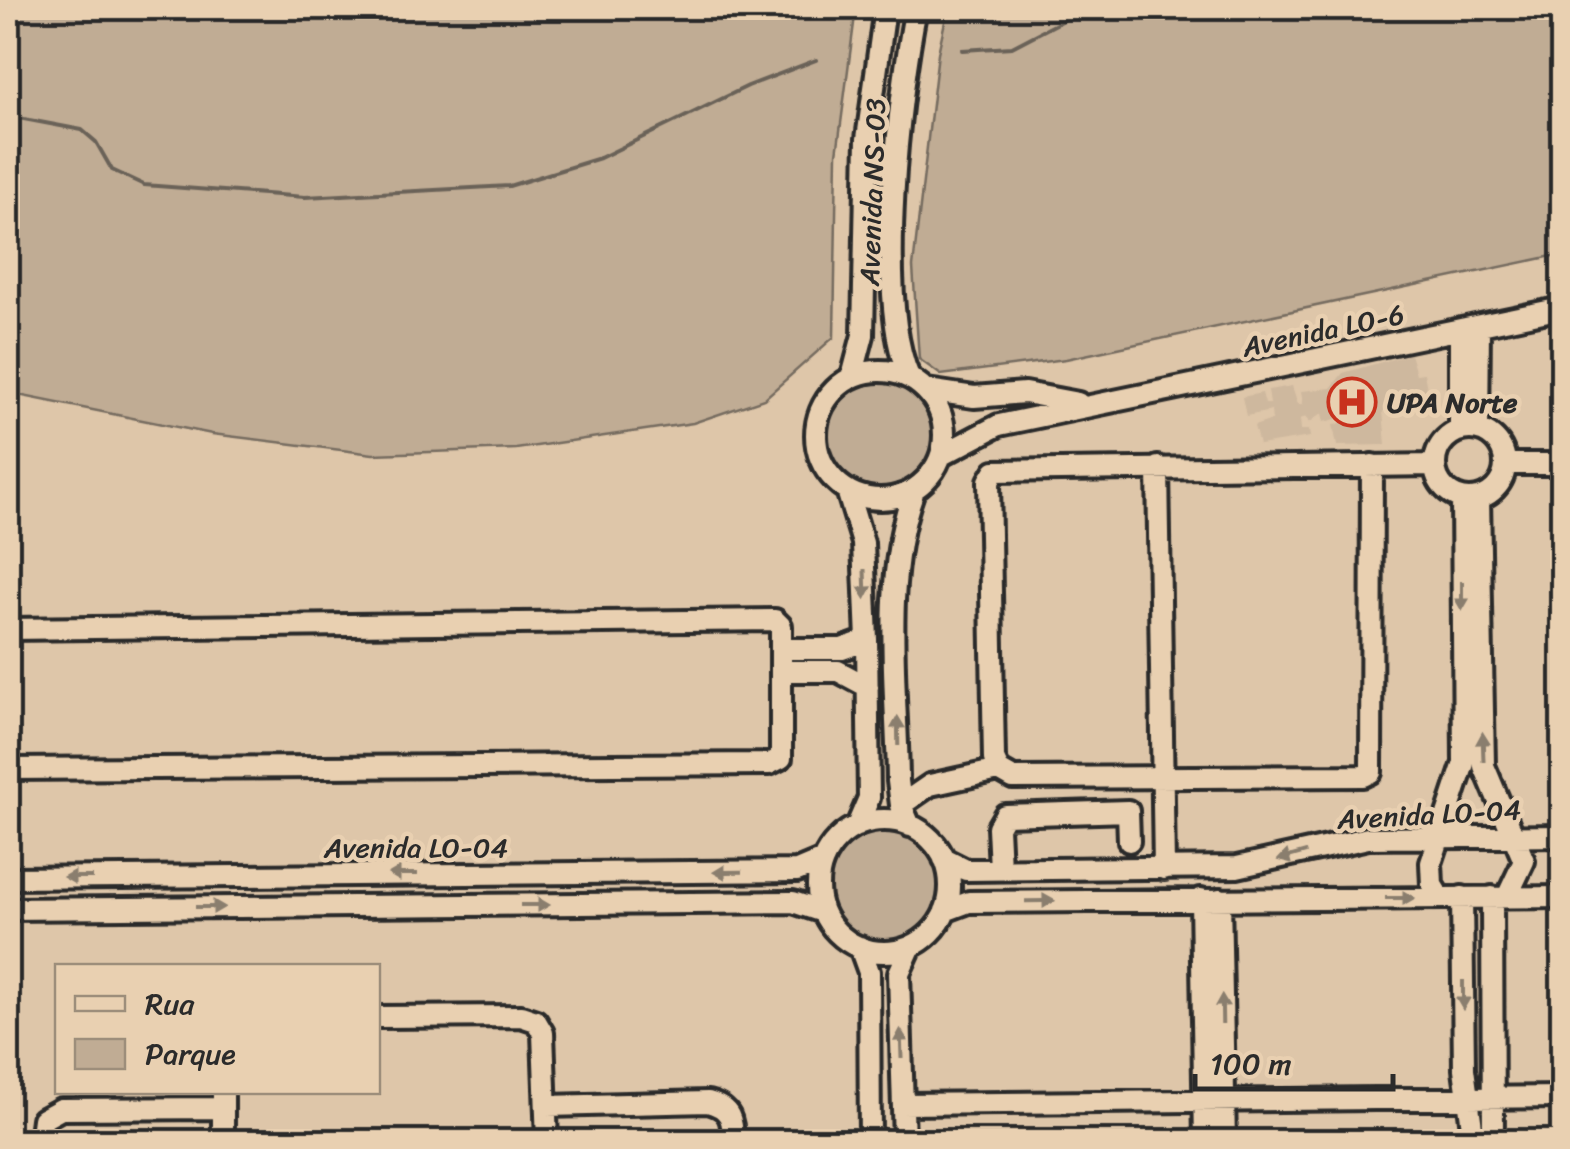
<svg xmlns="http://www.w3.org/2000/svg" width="1570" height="1149" font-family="Sriracha,sans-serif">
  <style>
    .built { fill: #ceb89e }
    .green { fill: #c0ac94; stroke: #766c60; stroke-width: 2.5 }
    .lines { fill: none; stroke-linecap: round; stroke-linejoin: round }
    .stream { stroke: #6a6258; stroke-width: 4 }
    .minor-casing { stroke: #2b2b2b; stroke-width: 28 }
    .minor { stroke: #e9d0b1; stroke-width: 20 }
    .oneway { fill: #8a7e6e }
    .labels { text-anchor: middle; stroke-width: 9; stroke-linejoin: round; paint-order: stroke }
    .street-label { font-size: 28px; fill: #2b2b2b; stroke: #e9d0b1 }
    .poi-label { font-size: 28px; font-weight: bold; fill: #2b2b2b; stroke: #e9d0b1; text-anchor: start }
  </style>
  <rect width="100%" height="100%" fill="#dec6a9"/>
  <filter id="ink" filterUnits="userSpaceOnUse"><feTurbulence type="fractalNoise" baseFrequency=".01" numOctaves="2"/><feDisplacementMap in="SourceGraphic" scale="20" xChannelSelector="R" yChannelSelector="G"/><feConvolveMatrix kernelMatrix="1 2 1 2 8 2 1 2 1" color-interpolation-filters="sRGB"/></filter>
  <g filter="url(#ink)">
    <!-- built -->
    <path class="built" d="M 1410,354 L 1416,374 L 1424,373 L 1429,400 L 1406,406 L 1400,399 L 1401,407 L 1383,411 L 1386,445 L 1337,446 L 1333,425 L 1341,424 L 1340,418 L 1324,422 L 1322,413 L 1309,423 L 1306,417 L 1300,419 L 1301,430 L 1309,430 L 1310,437 L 1259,445 L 1254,426 L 1272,420 L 1271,411 L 1246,416 L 1242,397 L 1262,393 L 1265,404 L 1270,404 L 1268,390 L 1292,386 L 1298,404 L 1303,404 L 1301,391 L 1331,388 L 1343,373 Z"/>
    <!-- green -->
    <path class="green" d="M 8,8 L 856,8 L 837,154 L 834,337 L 764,399 L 693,423 L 516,449 L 373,454 L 212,434 L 8,393 Z
      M 948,8 L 1562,8 L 1562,254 L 1066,359 L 941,375 L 919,359 L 913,267 L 938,53 Z
      M826 434a54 54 0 1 1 108 0a54 54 0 1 1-108 0Z
      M826 886a58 58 0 1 1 116 0a58 58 0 1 1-116 0Z"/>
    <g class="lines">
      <!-- stream -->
      <path class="stream" d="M 962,50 L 1012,47 L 1087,8
        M 8,116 L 82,130 L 96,142 L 112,170 L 144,185 L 305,197 L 509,186 L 600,158 L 748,86 L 816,60"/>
      <!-- minor casing -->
      <g class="minor-casing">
        <path id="minor" d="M 1460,330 L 1460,430
          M816 435a64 64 0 1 1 128 0a64 64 0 1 1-128 0Z
          M 852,377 L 863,335 L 867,139 L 885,8
          M 909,377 C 875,299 899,93 916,8
          M 927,390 L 974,397 L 1025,393 L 1078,403
          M1435 464a35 35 0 1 1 70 0a35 35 0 1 1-70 0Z
          M 1478,430 L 1479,326
          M 942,455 L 999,425 L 1562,308
          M 1506,464 L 1562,464
          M 1158,467 L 1164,869
          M 847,490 L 863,543 L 867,640 L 869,798 L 857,826
          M 1479,498 L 1484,766 L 1524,861 L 1507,897
          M 8,629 L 775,620 L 781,626 L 781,758 L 769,764 L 8,769
          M 781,649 L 842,649 L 867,640
          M 781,671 L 838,671 L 868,687
          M 999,770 L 994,759 L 989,481 L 995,471 L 1435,465
          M 999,770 L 1013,778 L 1363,776 L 1371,772 L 1372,465
          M 901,805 L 930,785 L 999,770
          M818 886a66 66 0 1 1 132 0a66 66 0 1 1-132 0Z
          M 910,826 L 901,805 L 898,781 C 897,687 881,580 914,490
          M 944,859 L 966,870 L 1237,867 L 1368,838 L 1562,836
          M 1000,869 L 998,827 L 1005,815 L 1128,811 L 1129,841
          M 8,878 L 797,871 L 823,860
          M 1462,897 L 1464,1069 L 1474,1142
          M 1492,897 L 1493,1142
          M 1440,898 L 1432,885 L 1431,863 L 1464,763 L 1462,498
          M 1201,899 L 1205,1142
          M 1220,899 L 1225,1142
          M 8,909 L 793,902 L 823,912
          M 945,911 L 969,902 L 1562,897
          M 860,947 L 869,972 L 870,1142
          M 378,1017 L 521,1016 L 536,1021 L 543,1033 L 547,1142
          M 903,1104 L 1562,1097
          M 547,1106 L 708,1102 C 731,1108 733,1120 733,1142
          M 40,1142 L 43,1119 L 61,1109 L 223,1108
          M 223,1142 L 223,1092
          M 904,1142 L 899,973 L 911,946"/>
      </g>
      <!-- minor -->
      <use href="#minor" class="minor"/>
    </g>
    <!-- one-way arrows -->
    <defs><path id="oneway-solid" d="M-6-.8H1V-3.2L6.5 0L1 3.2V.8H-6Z" transform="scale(2.5)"/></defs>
    <g class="oneway">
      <use href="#oneway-solid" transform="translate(865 584) rotate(88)"/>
      <use href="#oneway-solid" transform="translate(1462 596) rotate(90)"/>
      <use href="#oneway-solid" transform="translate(898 731) rotate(-91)"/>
      <use href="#oneway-solid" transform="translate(1483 747) rotate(-92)"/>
      <use href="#oneway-solid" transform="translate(1292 856) rotate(164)"/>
      <use href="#oneway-solid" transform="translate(728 872) rotate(179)"/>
      <use href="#oneway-solid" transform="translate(403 874) rotate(180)"/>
      <use href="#oneway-solid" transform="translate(78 877) rotate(180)"/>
      <use href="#oneway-solid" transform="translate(1400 898)"/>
      <use href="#oneway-solid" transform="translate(1040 901) rotate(-1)"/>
      <use href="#oneway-solid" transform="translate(535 905)"/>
      <use href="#oneway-solid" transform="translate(210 907)"/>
      <use href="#oneway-solid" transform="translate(1463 995) rotate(90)"/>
      <use href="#oneway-solid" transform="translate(1222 1009) rotate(-91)"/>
      <use href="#oneway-solid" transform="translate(901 1044) rotate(-92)"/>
    </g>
  </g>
  <!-- icons -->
  <defs>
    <g id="hospital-ring" transform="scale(2.5)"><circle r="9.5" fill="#e9d0b1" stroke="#c8321e" stroke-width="1.5"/><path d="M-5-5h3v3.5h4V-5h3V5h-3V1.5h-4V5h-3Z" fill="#c8321e"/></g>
  </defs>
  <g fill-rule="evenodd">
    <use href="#hospital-ring" x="1352" y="402"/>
  </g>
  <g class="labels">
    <!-- street labels -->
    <g class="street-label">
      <text transform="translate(872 192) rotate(-88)" y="10">Avenida NS-03</text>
      <text transform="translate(1323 330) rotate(-12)" y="10">Avenida LO-6</text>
      <text transform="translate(1429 814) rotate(-3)" y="10">Avenida LO-04</text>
      <text x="416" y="857">Avenida LO-04</text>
    </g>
    <!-- poi labels -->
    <g class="poi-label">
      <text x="1387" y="412">UPA Norte</text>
    </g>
  </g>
  <!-- margin -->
  <rect width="1570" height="1149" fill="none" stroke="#e9d0b1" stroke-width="40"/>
  <rect x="20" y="20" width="1530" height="1109" fill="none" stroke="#2b2b2b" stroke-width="4" filter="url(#ink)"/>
  <!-- legend -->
  <rect x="55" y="964" width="325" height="130" fill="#e9d0b1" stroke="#9d8e7b" stroke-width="2.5"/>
  <rect x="75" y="996" width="50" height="15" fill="#e9d0b1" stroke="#9d8e7b" stroke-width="2.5"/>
  <text x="145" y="1014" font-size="30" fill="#2b2b2b">Rua</text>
  <rect x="75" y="1039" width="50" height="30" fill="#c0ac94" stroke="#9d8e7b" stroke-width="2.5"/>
  <text x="145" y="1064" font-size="30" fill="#2b2b2b">Parque</text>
  <!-- scale -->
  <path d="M1195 1074v15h198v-15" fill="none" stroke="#2b2b2b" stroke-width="5"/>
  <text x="1210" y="1074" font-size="30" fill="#2b2b2b" stroke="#e9d0b1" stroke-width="8" paint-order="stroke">100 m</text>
</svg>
